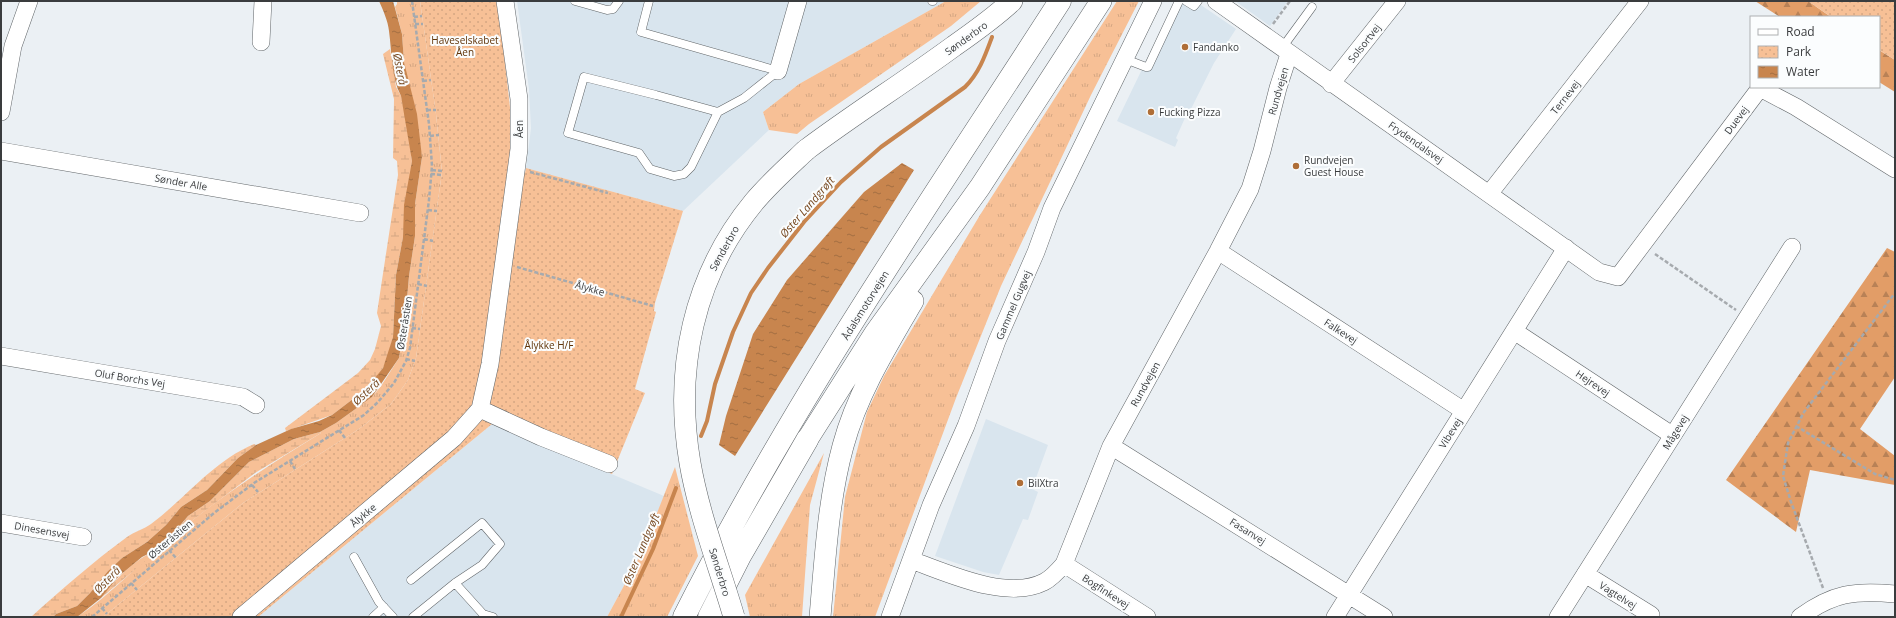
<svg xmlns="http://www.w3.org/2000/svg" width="1896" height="618" font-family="'Open Sans',sans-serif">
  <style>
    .built { fill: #d9e5ee }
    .grass { fill: url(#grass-tufts) }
    .forest { fill: url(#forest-firs) }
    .wetland { fill: url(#wetland-marsh) }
    .park { fill: url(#park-dots) }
    .water { fill: url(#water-ripples) }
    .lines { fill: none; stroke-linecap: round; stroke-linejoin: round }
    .stream { stroke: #c8854e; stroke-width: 4 }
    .service-casing { stroke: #606568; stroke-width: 9 }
    .minor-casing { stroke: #606568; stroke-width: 18 }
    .tertiary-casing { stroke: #606568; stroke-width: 22 }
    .motorway-casing { stroke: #606568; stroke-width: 23 }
    .path { stroke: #a6aaae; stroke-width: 2.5; stroke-dasharray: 4 2; stroke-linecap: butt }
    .service { stroke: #fff; stroke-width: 8 }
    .minor { stroke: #fff; stroke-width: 17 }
    .tertiary { stroke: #fff; stroke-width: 21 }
    .motorway { stroke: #fff; stroke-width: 22 }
    .tertiary-bridge-casing { stroke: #606568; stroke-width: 22; stroke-linecap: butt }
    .tertiary-bridge { stroke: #fff; stroke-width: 21 }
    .poi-dot { fill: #af6e37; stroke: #fbfdfe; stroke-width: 1.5 }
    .labels { text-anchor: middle; stroke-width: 4; stroke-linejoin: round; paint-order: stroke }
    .street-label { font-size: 10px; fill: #3a3c3e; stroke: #fbfdfe }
    .park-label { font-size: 10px; fill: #603408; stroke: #fbfdfe }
    .poi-label { font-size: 10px; fill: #3a3c3e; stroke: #fbfdfe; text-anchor: start }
    .water-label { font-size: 11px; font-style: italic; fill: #764820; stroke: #fbfdfe }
  </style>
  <defs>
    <pattern id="grass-tufts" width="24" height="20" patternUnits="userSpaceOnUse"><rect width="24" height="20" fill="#f7c096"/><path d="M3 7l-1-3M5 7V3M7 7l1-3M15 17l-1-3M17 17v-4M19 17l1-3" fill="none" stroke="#d4a682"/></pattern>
    <pattern id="forest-firs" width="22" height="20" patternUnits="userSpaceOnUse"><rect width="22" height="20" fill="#e29d67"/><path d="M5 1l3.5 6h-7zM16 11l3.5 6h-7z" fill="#b88156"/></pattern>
    <pattern id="wetland-marsh" width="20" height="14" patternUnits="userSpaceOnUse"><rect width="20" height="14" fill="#f7c096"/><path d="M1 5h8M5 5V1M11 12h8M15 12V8" fill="none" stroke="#d4a682"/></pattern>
    <pattern id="park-dots" width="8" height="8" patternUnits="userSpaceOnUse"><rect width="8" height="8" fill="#f7c096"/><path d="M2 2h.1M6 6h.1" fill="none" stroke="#d4a682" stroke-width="1.8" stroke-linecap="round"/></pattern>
    <pattern id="water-ripples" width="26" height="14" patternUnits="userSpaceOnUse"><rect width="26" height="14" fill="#c8854e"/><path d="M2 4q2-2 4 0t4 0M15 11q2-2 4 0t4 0" fill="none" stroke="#a36e42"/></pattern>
  </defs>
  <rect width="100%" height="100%" fill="#ebf0f4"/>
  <path class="built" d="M517 1H946L799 84 763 112 769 130 683 211 526 168 531 128 529 89Z
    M1175 1H1195L1236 29 1214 63 1191 109H1189L1176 138 1178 140 1175 147 1117 121Z
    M1235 1H1288L1270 26Z
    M986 419 1048 445 1032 489 1038 492 1028 520 1023 519 999 575 983 572 935 556Z
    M492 424 664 496 641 554 607 617H258Z"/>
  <path class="grass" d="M397 1H420L436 114 442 172 416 358 408 380 391 404 359 429 243 503 103 617H77C112 594 141 561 174 535 220 497 270 464 321 433L320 432 336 423 372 397 381 386 399 358 405 321 409 276 415 236V204L422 157 404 62 402 34 395 7 397 4Z
    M946 1H981L951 26 809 124 797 134 769 130 763 112 799 84Z
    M1117 1H1139L1091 95 1001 286 956 398 875 617H833L845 497 867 412 884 376 980 215Z
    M824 453 810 505 802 617H750L745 595Z
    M675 467 698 556 667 617H607L641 554Z"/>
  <path class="forest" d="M1755 1H1808L1831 17H1780Z
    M1879 50 1895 60V92L1879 82Z
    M1887 248 1895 252V377L1860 429 1895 456V485L1810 470 1796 532 1726 480Z"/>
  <path class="wetland" d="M390 49 396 87 401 96 408 128 412 161 403 237 396 275 393 337 389 354 383 368 375 379 366 389 332 415 286 431 285 428 358 373 370 360 375 349 381 326 377 313 398 175 397 161 393 158 394 99 383 54Z
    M320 432 321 433 255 473 173 535 188 516 210 501 249 462 294 439Z
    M254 444 256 445 238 458 207 490 181 507 166 525 147 542 122 558 108 571 90 593 77 606 56 614 53 617H31C62 589 93 562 127 537 134 532 144 529 151 524 186 498 212 462 254 444Z
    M162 547 101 598C120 574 134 560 162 547Z"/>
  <path class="park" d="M420 1H498L512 125 521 172 525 173 526 168 683 211 655 303 654 311 656 312 635 389 645 393 612 474 492 424 258 617H103L243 503 359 429 391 404 408 380 416 358 442 172 436 114Z
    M1808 1H1895V60L1879 50V17H1831Z"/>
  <path class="water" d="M379 1H393L402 34 404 62 417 114 422 157 415 204V236L409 276 405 321 399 358 372 397 336 423 320 432 294 439 249 462 210 501 188 516 162 547 142 557 119 576 101 598 81 614 77 617H53L56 614 77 606 90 593 108 571 122 558 147 542 166 525 181 507 207 490 238 458 256 445 291 429 319 421 332 415 366 389 383 368 393 337 396 275 403 237 404 205 412 161 401 96C391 77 392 53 389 31 388 21 383 10 379 1Z
    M902 163 914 170 735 456 719 445 726 416 753 334 787 280 864 192Z"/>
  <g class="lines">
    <path class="stream" d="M701 436 707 421 715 384 733 332 751 293 768 268 804 222 841 182 881 147 965 87C979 73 985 56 992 37
      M621 617 653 549 676 488"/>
    <defs>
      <path id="service" d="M575 1 607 10 613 9 619 1
        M649 1 641 32 778 71
        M932 1H933
        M1186 1 1194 6 1198 1
        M1282 48 1312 7
        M1125 59 1146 67H1148L1179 1
        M718 112 691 167 684 174 674 176 650 169 639 153 568 133 584 77 656 95 718 112 744 98 778 71
        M354 557 379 602 393 617
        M411 580 482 523 500 544 482 565 455 583 413 617
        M455 583 483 614 493 617
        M373 617 384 607"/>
      <path id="minor" d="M1216 1 1599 272 1618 277 1760 88 1796 107 1895 169
        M261 42 263 1
        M778 71 798 1
        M1331 84 1397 1
        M1 112 13 46 29 1
        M1 151 360 213
        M1489 194 1640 1
        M1218 251 1464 411
        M1514 331 1672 435
        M1 356 243 397 256 405
        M480 409 541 437 609 464
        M1111 446 1384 617
        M1 523 83 537
        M911 560C948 573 1006 601 1044 582 1052 578 1058 571 1064 564L1111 446 1218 251 1250 189 1262 151 1278 88 1289 54
        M1064 564 1147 617
        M1585 574 1651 615
        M241 617 454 438 480 409 490 364 519 149V99L505 1
        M890 617 931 505 966 426 997 341 1036 252 1052 208 1153 1
        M1335 617 1566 248
        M1558 617 1792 247
        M1800 617C1833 593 1855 590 1895 594"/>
      <path id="tertiary" d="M806 150C854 114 905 82 954 46 974 32 994 18 1012 1
        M807 440 875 333 980 187 1101 1
        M820 617C825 560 828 501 843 446 857 394 886 347 913 301"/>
      <path id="motorway" d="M684 617C792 402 930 203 1060 1
        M709 617 740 556 807 440"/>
    </defs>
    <use href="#service" class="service-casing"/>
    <use href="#minor" class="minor-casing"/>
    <use href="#tertiary" class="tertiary-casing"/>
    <use href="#motorway" class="motorway-casing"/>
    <path class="path" d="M414 17 422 16
      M415 24H423
      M1273 24 1290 1
      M423 81 431 80
      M427 110H436
      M430 136 439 135
      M432 170 442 171
      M530 172 608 193
      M431 174 442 175
      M428 210 437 211
      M424 239 433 241
      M1655 254 1736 310
      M517 267 653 306
      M418 284 427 286
      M412 328 420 329
      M406 359 415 361
      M1796 426 1875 474 1895 480
      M339 430 345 438
      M290 461 295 469
      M252 485 258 492
      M169 550 176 558
      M131 583 137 590
      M1823 588 1791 502 1783 476 1788 443 1804 412 1895 293
      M102 608 107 614
      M92 617 214 513 254 483 364 415 378 402 394 383 406 361 410 348 429 200 432 166 429 124 412 1"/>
    <use href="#service" class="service"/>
    <use href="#minor" class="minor"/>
    <use href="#tertiary" class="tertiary"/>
    <use href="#motorway" class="motorway"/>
    <defs>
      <path id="tertiary-bridge" d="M734 617C719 566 699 515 690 463 674 369 693 276 754 202 770 183 788 167 806 150"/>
    </defs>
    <use href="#tertiary-bridge" class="tertiary-bridge-casing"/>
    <use href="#tertiary-bridge" class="tertiary-bridge"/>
  </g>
  <g class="poi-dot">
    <circle cx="1185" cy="47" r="4"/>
    <circle cx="1151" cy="112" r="4"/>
    <circle cx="1296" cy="166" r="4"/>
    <circle cx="1020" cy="483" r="4"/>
  </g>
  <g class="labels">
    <g class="street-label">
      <text transform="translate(966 38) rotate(-36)" y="4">Sønderbro</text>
      <text transform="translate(1364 43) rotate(-52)" y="4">Solsortvej</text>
      <text transform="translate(1278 91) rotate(-74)" y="4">Rundvejen</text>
      <text transform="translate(1565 97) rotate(-52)" y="4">Ternevej</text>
      <text transform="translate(1736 120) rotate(-53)" y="4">Duevej</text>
      <text transform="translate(519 129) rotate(-90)" y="4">Åen</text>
      <text transform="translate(1416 142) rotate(35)" y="4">Frydendalsvej</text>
      <text transform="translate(181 182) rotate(10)" y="4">Sønder Alle</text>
      <text transform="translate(724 248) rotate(-61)" y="4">Sønderbro</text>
      <text transform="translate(590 288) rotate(16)" y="4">Ålykke</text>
      <text transform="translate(865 305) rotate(-58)" y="4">Ådalsmotorvejen</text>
      <text transform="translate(1013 305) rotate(-67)" y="4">Gammel Gugvej</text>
      <text transform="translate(404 323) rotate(-81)" y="4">Østeråstien</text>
      <text transform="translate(1341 331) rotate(33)" y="4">Falkevej</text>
      <text transform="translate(130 378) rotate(9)" y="4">Oluf Borchs Vej</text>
      <text transform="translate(1593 383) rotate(34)" y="4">Hejrevej</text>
      <text transform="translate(1145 384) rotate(-61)" y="4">Rundvejen</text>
      <text transform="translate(1675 432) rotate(-58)" y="4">Mågevej</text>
      <text transform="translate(1450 433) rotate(-58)" y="4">Vibevej</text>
      <text transform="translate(363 515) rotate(-40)" y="4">Ålykke</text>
      <text transform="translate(42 530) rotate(10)" y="4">Dinesensvej</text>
      <text transform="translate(1248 531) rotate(32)" y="4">Fasanvej</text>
      <text transform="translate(170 539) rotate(-40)" y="4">Østeråstien</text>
      <text transform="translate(720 572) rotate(73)" y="4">Sønderbro</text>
      <text transform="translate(1106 591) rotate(33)" y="4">Bogfinkevej</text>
      <text transform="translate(1618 595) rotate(32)" y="4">Vagtelvej</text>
    </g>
    <g class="park-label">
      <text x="465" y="44">Haveselskabet<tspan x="465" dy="12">Åen</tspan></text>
      <text x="549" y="349">Ålykke H/F</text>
    </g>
    <g class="poi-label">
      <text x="1193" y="51">Fandanko</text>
      <text x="1159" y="116">Fucking Pizza</text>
      <text x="1304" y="164">Rundvejen<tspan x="1304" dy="12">Guest House</tspan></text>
      <text x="1028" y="487">BilXtra</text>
    </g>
    <g class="water-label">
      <text transform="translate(400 69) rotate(79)" y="4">Østerå</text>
      <text transform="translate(807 207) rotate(-49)" y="4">Øster Landgrøft</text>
      <text transform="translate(366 392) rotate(-43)" y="4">Østerå</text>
      <text transform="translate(641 549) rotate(-67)" y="4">Øster Landgrøft</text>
      <text transform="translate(107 580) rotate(-45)" y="4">Østerå</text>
    </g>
  </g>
  <rect width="1896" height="618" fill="none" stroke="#3a3c3e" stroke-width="4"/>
  <rect x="1750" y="16" width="130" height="72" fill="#fbfdfe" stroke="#aeb0b1"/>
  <rect x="1758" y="29" width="20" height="6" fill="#ffffff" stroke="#aeb0b1"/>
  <text x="1786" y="36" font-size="12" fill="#3a3c3e">Road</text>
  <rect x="1758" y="46" width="20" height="12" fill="url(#park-dots)" stroke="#aeb0b1"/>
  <text x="1786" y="56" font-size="12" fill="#3a3c3e">Park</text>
  <rect x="1758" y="66" width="20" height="12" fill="url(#water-ripples)" stroke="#aeb0b1"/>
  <text x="1786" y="76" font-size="12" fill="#3a3c3e">Water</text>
</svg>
